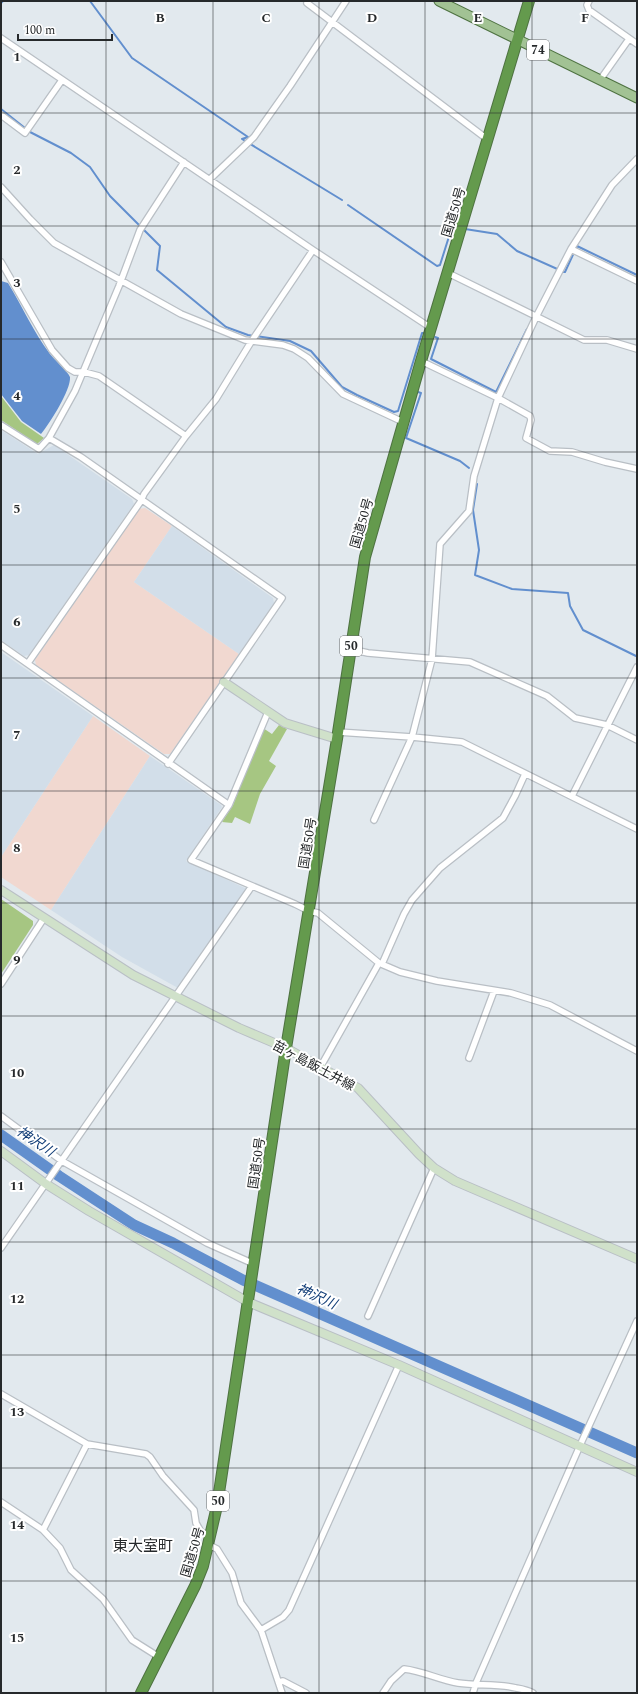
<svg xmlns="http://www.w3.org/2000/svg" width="638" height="1694" font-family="Spectral,'Noto Sans JP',serif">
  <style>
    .commercial { fill: #f1d8d0 }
    .built { fill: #d2dee9 }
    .green { fill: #a6c682 }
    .water { fill: #628fce }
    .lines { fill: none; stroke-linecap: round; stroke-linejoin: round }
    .stream { stroke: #628fce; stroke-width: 2 }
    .river { stroke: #628fce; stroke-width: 11 }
    .street-casing { stroke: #b9bfc5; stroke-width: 8 }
    .secondary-casing { stroke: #b9bfc5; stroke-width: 10 }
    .primary-casing { stroke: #4e7241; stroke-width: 11 }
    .highway-casing { stroke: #4e7241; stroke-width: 12 }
    .street { stroke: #fff; stroke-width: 5.5 }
    .secondary { stroke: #d0e1ca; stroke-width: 8 }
    .primary { stroke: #a2c294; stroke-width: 9 }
    .highway { stroke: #649a4d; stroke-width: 10 }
    .grid { fill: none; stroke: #26292b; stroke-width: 1; stroke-opacity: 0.55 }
    .labels { text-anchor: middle; stroke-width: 4; stroke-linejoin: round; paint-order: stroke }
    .shield { fill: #fff; stroke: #67696b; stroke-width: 1 }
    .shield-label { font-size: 12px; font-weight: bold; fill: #26292b }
    .street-label { font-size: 13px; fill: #26292b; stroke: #fff }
    .water-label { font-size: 14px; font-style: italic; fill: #113d77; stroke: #fff }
    .quarter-label { font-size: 15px; fill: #26292b; stroke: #fff }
    .grid-label { font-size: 13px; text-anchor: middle; font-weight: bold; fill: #26292b; stroke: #fff; stroke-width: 4; stroke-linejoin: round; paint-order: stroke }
  </style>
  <rect width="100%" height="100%" fill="#e2e9ee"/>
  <path class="commercial" d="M145 508 172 526 134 582 239 654 170 754H164L36 665 35 660 139 509Z
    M93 716 150 756 51 910 1 877V857Z"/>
  <path class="built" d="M1 430 38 454 54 445 132 499 134 504 29 655 24 656 1 640Z
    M172 526 273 598 274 603 239 654 134 582Z
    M1 652 93 716 1 857Z
    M150 756 221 805 222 807 186 861 245 888 246 890 178 988 122 957 51 910Z"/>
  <path class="green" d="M1 396 21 422 44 438 37 444 1 420Z
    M279 725 287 729 269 761 276 766 260 794 250 824 235 817 232 823 222 822 233 805 263 728 272 734Z
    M1 899 33 921V925L1 974Z"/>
  <path class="water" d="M1 281 8 283C22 306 34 333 50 354 54 359 69 373 70 377 71 390 50 423 41 434L22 421 1 394Z"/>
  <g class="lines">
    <path class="stream" d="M90 1 132 58 248 137 242 139 342 200
      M1 3 3 1
      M1 109 30 132 71 153 90 167 110 196 160 246 157 270 226 327 248 335 290 341 311 351 342 387 357 395 394 412 398 411 422 333H424
      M348 205 437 266 440 265 452 227 458 228
      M465 229 497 234 517 251 564 272H565L577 246 637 275
      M435 337 438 338 431 359 496 392 527 329
      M418 392 421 393 406 438 460 461 469 468
      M477 484 473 510 479 550 475 575 512 589 568 593 570 606 583 630 636 656"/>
    <path class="river" d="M1 1135 59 1176 134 1225 173 1243 243 1280 637 1453"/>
    <defs>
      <path id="street" d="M589 1 587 5 589 10 637 44
        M307 3 483 136 489 138
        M1 38 313 250 431 328
        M600 80 629 39
        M1 115 25 133 62 80
        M210 179 254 137 290 86 346 1
        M1 187 30 219 54 243 181 314 245 340 283 345 294 349 308 358 343 394 403 422
        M571 249 637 281
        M1 262 52 350 68 368 75 372H84L99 376 186 436
        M448 273 584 340H607L637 349
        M421 361 498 398 530 416 531 420 526 438 550 451 572 452 605 462 637 469
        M1 425 39 449 49 438 75 391 119 286 140 230 184 162
        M49 438 81 457 282 598 168 764
        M1 645 229 805 191 860 295 904 309 911 318 913 379 963 400 972 437 981 511 993 550 1005 637 1051
        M350 649 368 653 470 662 547 696 575 718 607 725 637 740
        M28 663 141 501 144 494 186 436 216 399 251 342 313 250
        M338 732 412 737 462 742 637 829
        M572 796 637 667
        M229 805 268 712
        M374 820 412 737 432 659 440 544 469 511 474 476 498 398 536 317 571 249 612 185 637 159
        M382 964 404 914 412 900 440 868 503 818 515 796 525 774
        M1 984 44 918
        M469 1058 494 991
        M321 1066 379 963
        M1 1116 62 1161 207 1243 254 1264
        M1 1248 252 886
        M368 1316 434 1168
        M1 1394 87 1444 146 1454 150 1457 163 1476 194 1510 196 1523 201 1532 211 1536
        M1 1502 43 1530 60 1548 71 1570 103 1599 132 1640 159 1657
        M43 1530 87 1444
        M209 1545 217 1549 232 1573 241 1603 261 1630 282 1693
        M261 1630 283 1617 289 1610 399 1365
        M279 1682 283 1681 306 1693
        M383 1693 391 1681 404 1669C423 1671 439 1680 458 1683 477 1686 497 1683 516 1688 522 1689 528 1690 533 1693
        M473 1693 476 1683 582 1441 637 1321"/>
      <path id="secondary" d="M224 682 285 723 337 739
        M1 890 133 975 239 1028 286 1048 358 1088 419 1154 434 1168 455 1181 637 1259
        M1 1151 46 1184 89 1211 248 1302 399 1365 637 1472"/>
      <path id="primary" d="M439 1 637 98"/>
      <path id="highway" d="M141 1693 195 1586 203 1566 217 1506 286 1048 337 739 365 557 421 361 529 1"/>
    </defs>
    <use href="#street" class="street-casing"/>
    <use href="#secondary" class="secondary-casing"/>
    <use href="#primary" class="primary-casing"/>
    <use href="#highway" class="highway-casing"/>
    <use href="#street" class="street"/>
    <use href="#secondary" class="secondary"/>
    <use href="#primary" class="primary"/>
    <use href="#highway" class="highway"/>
  </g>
  <path class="grid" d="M106 1V1693M213 1V1693M319 1V1693M425 1V1693M532 1V1693M1 113H637M1 226H637M1 339H637M1 452H637M1 565H637M1 678H637M1 791H637M1 903H637M1 1016H637M1 1129H637M1 1242H637M1 1355H637M1 1468H637M1 1581H637"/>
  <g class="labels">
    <g class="shield">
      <rect x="527" y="40" width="22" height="20" rx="3"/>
      <rect x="340" y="636" width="22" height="20" rx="3"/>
      <rect x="207" y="1491" width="22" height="20" rx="3"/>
    </g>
    <g class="shield-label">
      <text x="538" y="54">74</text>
      <text x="351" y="650">50</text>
      <text x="218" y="1505">50</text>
    </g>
    <g class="street-label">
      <text transform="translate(453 212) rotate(-73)" y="5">国道50号</text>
      <text transform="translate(361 523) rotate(-74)" y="5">国道50号</text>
      <text transform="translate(307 843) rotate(-81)" y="5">国道50号</text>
      <text transform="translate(314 1065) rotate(28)" y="5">苗ヶ島飯土井線</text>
      <text transform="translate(256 1163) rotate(-82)" y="5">国道50号</text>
      <text transform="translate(192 1552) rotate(-73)" y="5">国道50号</text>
    </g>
    <g class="water-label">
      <text transform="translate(36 1141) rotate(34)" y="5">神沢川</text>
      <text transform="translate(317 1296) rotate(24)" y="5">神沢川</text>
    </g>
    <g class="quarter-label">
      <text x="143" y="1551">東大室町</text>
    </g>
  </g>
  <g class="grid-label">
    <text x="160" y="22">B</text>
    <text x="266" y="22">C</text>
    <text x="372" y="22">D</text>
    <text x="478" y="22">E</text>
    <text x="585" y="22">F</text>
    <text x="17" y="61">1</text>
    <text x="17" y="174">2</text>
    <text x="17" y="287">3</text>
    <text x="17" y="400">4</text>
    <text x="17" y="513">5</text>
    <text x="17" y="626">6</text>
    <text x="17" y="739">7</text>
    <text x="17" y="852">8</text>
    <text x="17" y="964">9</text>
    <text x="17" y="1077">10</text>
    <text x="17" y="1190">11</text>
    <text x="17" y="1303">12</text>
    <text x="17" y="1416">13</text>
    <text x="17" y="1529">14</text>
    <text x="17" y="1642">15</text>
  </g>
  <rect width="638" height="1694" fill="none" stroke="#26292b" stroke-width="4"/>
  <path d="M18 34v6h94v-6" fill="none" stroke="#26292b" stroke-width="2"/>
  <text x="24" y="34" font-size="12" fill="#26292b" stroke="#ffffff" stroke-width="3" paint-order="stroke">100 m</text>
</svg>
